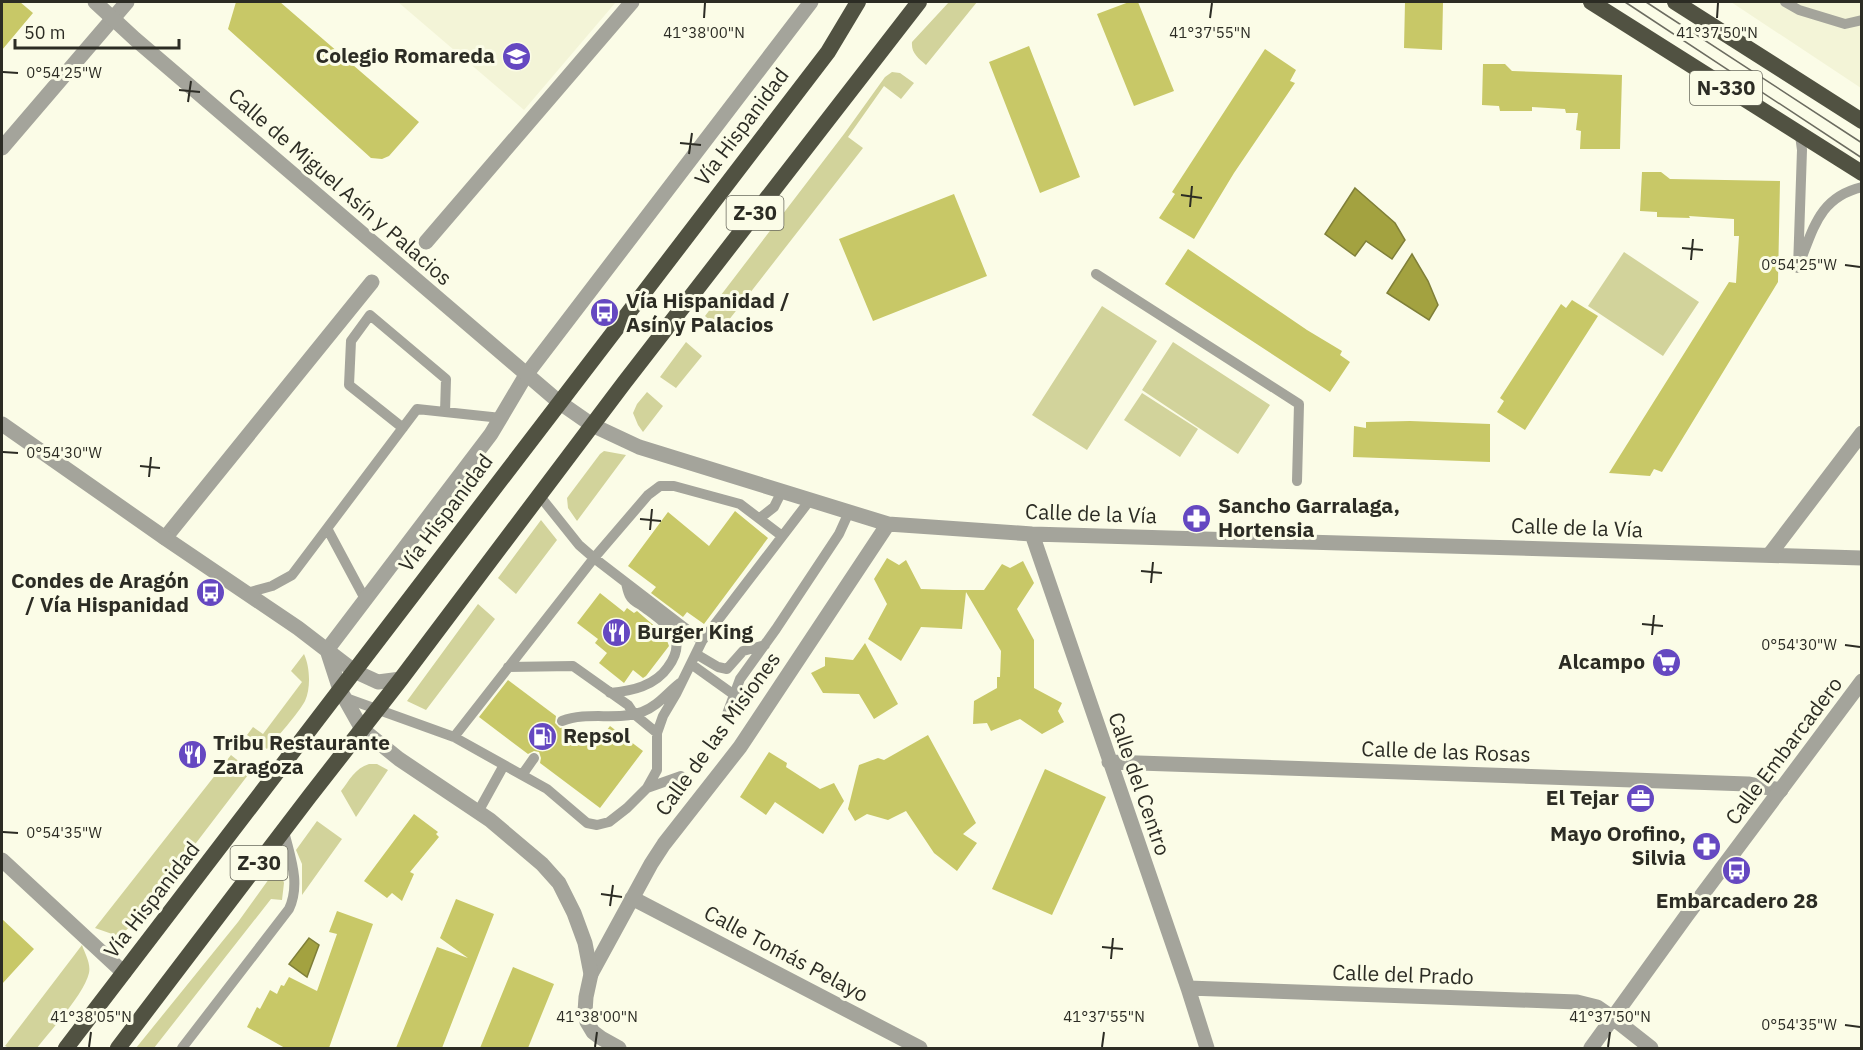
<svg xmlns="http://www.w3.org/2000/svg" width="1863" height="1050" font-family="'IBM Plex Sans',sans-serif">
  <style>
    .built { fill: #f3f4d7 }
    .green { fill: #d2d39b }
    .water { fill: #a3a240; stroke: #7f7f38; stroke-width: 1.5 }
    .building { fill: #c8c867 }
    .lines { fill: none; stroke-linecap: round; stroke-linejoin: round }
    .service { stroke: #a4a49b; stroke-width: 10 }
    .pedestrian { stroke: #a4a49b; stroke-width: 15 }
    .minor { stroke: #a4a49b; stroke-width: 15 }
    .tertiary { stroke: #a4a49b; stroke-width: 15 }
    .trunk { stroke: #515242; stroke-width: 16 }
    .tram { stroke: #6c6c60; stroke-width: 1.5 }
    .ticks { fill: none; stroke: #2c2c24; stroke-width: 2 }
    .labels { text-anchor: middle; stroke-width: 6; stroke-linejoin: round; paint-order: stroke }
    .shield { fill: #fbfce7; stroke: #6a6a5e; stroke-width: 1.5 }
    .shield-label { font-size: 20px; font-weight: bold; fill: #2c2c24 }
    .poi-label { font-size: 21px; font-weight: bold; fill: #2c2c24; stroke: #fbfce7; text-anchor: end }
    .street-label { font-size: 21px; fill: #2c2c24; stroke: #fbfce7 }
    .ticks-label { font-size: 15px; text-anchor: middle; fill: #2c2c24; stroke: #fbfce7; stroke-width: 6; stroke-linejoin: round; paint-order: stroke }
  </style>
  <rect width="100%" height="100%" fill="#fbfce7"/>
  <path class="built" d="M398 2H616L524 110Z
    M1731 2H1861V88Z"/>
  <path class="green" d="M949 2H977L926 65C918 58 911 53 912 42Z
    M892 72 900 73 914 83 901 99 884 86 848 137 863 148 721 330 705 316 844 134 885 77Z
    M1624 252 1699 302 1663 356 1588 306Z
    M1102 306 1157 341 1087 450 1032 415Z
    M686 342 702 356 676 388 660 377Z
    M1173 342 1270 405 1238 454 1142 390Z
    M647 392 663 406 643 432 638 425 633 413 637 404Z
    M1142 393 1198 429 1180 457 1124 420Z
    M604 451 626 455 577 521 568 508 567 498 600 454Z
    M541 520 557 540 516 594 498 578Z
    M478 604 495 619 426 710 407 701Z
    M304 654C310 667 311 688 305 701 298 714 277 737 267 749L247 735 253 727 263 734 302 682 291 671Z
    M231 755 251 771 138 919 122 934 115 935 95 928Z
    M369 764H377L388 770 356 817 341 791C349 781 355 768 369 764Z
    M317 821 342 839 302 895V864L296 850Z
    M279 865 284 883 282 900 271 899 154 1048H136L238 922Z
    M82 945C85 954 91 963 89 973 84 994 51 1030 37 1048H9L5 1046Z"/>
  <path class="water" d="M1355 188 1395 223 1405 240 1392 259 1366 241 1355 256 1325 234Z
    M1412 254 1428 281 1438 305 1429 320 1387 293Z
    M309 938 319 945 307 977 289 964Z"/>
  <path class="building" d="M2 2H20L33 13 2 50Z
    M236 2H280L419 122 389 156 382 159 371 158 228 29Z
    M1129 2H1138L1174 91 1134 106 1097 14Z
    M1405 2H1443L1442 50 1404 48Z
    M1029 46 1080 177 1040 193 989 62Z
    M1265 49 1296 70 1290 81 1295 83 1234 173 1194 239 1159 218 1175 194 1172 192Z
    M1483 64H1505L1512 71 1622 75 1620 149H1580L1581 131 1576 130 1578 113H1566L1565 109 1532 107V111H1500L1499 106 1482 105Z
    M1642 172H1661L1670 179 1780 181 1778 282 1662 472 1654 469 1650 476 1609 473 1729 282 1736 283 1739 236H1734V219L1689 216 1690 218 1657 217V212L1640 211Z
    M954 194 987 276 873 321 839 239Z
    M1188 249 1307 330 1342 351 1340 355 1350 362 1330 392 1165 284Z
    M1572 300 1598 316 1525 430 1497 412 1504 401 1500 398 1561 304 1566 308Z
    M1410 421 1490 424V462L1353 457 1354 426 1366 428V422Z
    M735 511 768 538 704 624 687 612 683 617 651 593 656 587 628 566 668 512 709 546Z
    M887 558 899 565 906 560 921 589 953 590H984L1002 564 1010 568 1023 561 1034 583 1017 609 1034 640V688L1062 703 1058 711 1064 722 1042 734 1020 719 991 731 987 723 973 724 974 701 997 688V677H1000L1001 651 966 592 962 629 921 627 901 661 868 639 887 604 874 579Z
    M600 593 624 612 627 608 634 613 637 611 665 635 669 646 646 676 643 678 633 670 624 683 599 663 607 653 595 643 598 639 577 623Z
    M865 643 898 704 874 719 859 694 823 693 811 673 825 666V657L853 660Z
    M508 680 556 716 555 723 560 728 570 727 595 746 610 726 643 751 600 808 540 763 541 758 539 752 534 751 528 754 479 717Z
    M928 735 976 823 963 834 977 843 957 871 934 853 906 811 888 820 867 814 855 821 848 809 859 765 878 758 884 760Z
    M769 752 787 763 786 767 820 789 834 783 844 801 823 834 775 802 766 815 740 797Z
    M1045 769 1106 797 1052 915 992 889Z
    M414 814 438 832 436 834 439 837 410 872 414 874 402 901 392 893 387 898 364 881Z
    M456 899 494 914 442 1048H396L437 947 468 958 440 938Z
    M337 911 373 924 329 1048H285L247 1027 257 1007 260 1009 270 990 277 994 281 985 284 986 289 977 317 991 337 934 329 932Z
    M2 919 34 949 2 984Z
    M513 967 554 984 528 1048H480Z"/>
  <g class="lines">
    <path class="service" d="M1785 2 1799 10 1845 24 1862 20
      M1800 262C1814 227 1820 197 1862 187
      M1798 268 1802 150 1800 135
      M1096 274 1299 404 1297 481
      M403 428 349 385 351 341 370 315 446 379 445 412
      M539 495 579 545 594 558 702 641
      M760 518 774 507 782 491
      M328 530 365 599
      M247 593 272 586 292 575 417 409 501 418
      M696 654 718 667 727 669 743 651 765 645
      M691 664 733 694
      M508 667 573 666 628 705 634 714 657 733
      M610 693C632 691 655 686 668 667 691 636 663 622 641 605 637 603 632 600 630 596 628 593 627 587 626 583
      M343 697 454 737 547 789 587 823 597 825 609 822 627 808 647 788 657 770V733L663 716 676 694 702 641 810 500
      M727 714 740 679 776 629 839 534 849 512
      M562 721C588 711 617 721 642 712 658 706 667 693 680 683
      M454 737 594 558 648 495 660 486H674L740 504 782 536
      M522 775 534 758
      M647 788 681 776
      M478 812 504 765
      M182 1048 289 909C301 883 290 857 284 831"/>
    <path class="pedestrian" d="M426 242 632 2
      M165 538 372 282"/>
    <path class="minor" d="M2 148 127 2
      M559 402 592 425 639 447 888 524 1032 534 1862 558
      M1032 534 1188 988 1207 1048
      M1770 554 1862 433
      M327 650 491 434 526 375 811 2
      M1109 762 1748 784 1781 790
      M2 860 124 973
      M632 898 920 1048
      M591 974 651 864 664 844 740 747 888 524
      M1188 988 1577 1002 1597 1007 1613 1018"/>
    <path class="tertiary" d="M95 2 135 39 559 402
      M2 424 165 538 298 628 354 671 378 682 401 679
      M327 650 340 690 362 729 399 759 490 820 542 864 559 883 574 913 585 943 591 974 586 997 585 1012 587 1022 593 1032 601 1038 619 1048
      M1613 1018 1651 1048
      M1591 1048 1687 915 1862 681"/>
    <path class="trunk" d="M1591 2 1862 173
      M1675 2 1862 121
      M66 1048 828 52 858 2
      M118 1048 309 797 401 679 624 383 919 2"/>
    <path class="tram" d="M1625 2 1862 158
      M1646 2 1862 143"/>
  </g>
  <path class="ticks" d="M704 18 705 3M1210 18 1212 3M1717 18 1718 3M3 72 18 73M179 90 200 92M188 102 191 81M680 143 701 145M689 154 692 133M1181 195 1202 198M1190 207 1192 186M1682 248 1703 250M1691 260 1693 239M1845 265 1860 267M3 452 18 453M140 466 160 468M149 477 151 457M640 519 661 521M650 530 652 509M1141 571 1162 573M1151 583 1153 562M1642 624 1663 626M1652 635 1654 615M1845 645 1860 647M3 832 18 833M601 894 622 897M610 906 613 885M1102 947 1123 949M1111 959 1113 938M1845 1025 1860 1027M89 1047 91 1032M595 1047 597 1032M1102 1047 1104 1032M1608 1047 1610 1032"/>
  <defs>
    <symbol id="school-disc" viewBox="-11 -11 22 22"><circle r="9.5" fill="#6548c1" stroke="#fbfce7"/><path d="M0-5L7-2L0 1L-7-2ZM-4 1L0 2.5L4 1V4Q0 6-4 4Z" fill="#fff"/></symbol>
    <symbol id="bus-disc" viewBox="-11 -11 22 22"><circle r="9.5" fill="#6548c1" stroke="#fbfce7"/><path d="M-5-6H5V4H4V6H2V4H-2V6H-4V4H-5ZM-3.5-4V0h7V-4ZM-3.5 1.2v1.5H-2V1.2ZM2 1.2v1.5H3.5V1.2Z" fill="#fff"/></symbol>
    <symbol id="pharmacy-disc" viewBox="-11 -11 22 22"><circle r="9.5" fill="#6548c1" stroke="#fbfce7"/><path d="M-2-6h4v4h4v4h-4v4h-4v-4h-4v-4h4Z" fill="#fff"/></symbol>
    <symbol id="restaurant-disc" viewBox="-11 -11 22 22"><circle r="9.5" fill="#6548c1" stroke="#fbfce7"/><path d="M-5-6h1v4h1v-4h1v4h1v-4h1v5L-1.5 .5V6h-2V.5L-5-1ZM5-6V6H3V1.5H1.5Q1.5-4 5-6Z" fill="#fff"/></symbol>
    <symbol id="supermarket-disc" viewBox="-11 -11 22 22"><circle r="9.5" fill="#6548c1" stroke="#fbfce7"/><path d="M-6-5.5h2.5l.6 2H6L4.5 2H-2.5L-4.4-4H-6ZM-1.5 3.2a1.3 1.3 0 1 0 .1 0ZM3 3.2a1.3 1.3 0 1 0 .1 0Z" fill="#fff"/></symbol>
    <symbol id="fuel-disc" viewBox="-11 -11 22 22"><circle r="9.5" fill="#6548c1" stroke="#fbfce7"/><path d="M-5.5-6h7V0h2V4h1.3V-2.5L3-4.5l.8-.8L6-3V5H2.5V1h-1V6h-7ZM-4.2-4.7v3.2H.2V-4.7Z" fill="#fff"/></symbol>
    <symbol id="office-disc" viewBox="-11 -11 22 22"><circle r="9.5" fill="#6548c1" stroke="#fbfce7"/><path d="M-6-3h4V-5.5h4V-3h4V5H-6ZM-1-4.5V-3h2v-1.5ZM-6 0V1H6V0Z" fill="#fff"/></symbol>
  </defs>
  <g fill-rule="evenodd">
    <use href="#school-disc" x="500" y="40" width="33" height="33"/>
    <use href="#bus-disc" x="588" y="296" width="33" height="33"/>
    <use href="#pharmacy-disc" x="1180" y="502" width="33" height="33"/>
    <use href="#bus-disc" x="194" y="576" width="33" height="33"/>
    <use href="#restaurant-disc" x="600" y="616" width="33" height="33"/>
    <use href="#supermarket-disc" x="1650" y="646" width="33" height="33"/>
    <use href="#fuel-disc" x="526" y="720" width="33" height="33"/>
    <use href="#restaurant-disc" x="176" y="738" width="33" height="33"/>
    <use href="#office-disc" x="1624" y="782" width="33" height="33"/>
    <use href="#pharmacy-disc" x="1690" y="830" width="33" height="33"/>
    <use href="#bus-disc" x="1720" y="854" width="33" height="33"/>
  </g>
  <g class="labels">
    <g class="shield">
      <rect x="1690" y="71" width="72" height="34" rx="4.5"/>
      <rect x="726.5" y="196" width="57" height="34" rx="4.5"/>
      <rect x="230.5" y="846" width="57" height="34" rx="4.5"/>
    </g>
    <g class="shield-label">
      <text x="1726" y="95">N-330</text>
      <text x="755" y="220">Z-30</text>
      <text x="259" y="870">Z-30</text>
    </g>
    <g class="poi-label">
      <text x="495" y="63">Colegio Romareda</text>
      <text x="626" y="308" text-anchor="start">Vía Hispanidad /<tspan x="626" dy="24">Asín y Palacios</tspan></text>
      <text x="1218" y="513" text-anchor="start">Sancho Garralaga,<tspan x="1218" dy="24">Hortensia</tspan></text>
      <text x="189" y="588">Condes de Aragón<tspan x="189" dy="24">/ Vía Hispanidad</tspan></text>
      <text x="637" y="639" text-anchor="start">Burger King</text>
      <text x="1645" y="669">Alcampo</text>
      <text x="563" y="743" text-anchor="start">Repsol</text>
      <text x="213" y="750" text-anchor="start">Tribu Restaurante<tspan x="213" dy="24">Zaragoza</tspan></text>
      <text x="1619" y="805">El Tejar</text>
      <text x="1686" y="841">Mayo Orofino,<tspan x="1686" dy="24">Silvia</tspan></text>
      <text x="1737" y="908" text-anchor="middle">Embarcadero 28</text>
    </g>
    <g class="street-label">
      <text transform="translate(742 127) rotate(-53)" y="7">Vía Hispanidad</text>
      <text transform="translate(340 187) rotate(41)" y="7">Calle de Miguel Asín y Palacios</text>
      <text transform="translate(446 513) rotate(-53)" y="7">Vía Hispanidad</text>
      <text transform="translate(1091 514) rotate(2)" y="7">Calle de la Vía</text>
      <text transform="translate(1577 528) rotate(2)" y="7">Calle de la Vía</text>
      <text transform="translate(718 734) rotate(-54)" y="7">Calle de las Misiones</text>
      <text transform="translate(1784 751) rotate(-53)" y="7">Calle Embarcadero</text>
      <text transform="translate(1446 752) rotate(2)" y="7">Calle de las Rosas</text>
      <text transform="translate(1139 784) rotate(71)" y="7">Calle del Centro</text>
      <text transform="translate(152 900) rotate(-52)" y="7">Vía Hispanidad</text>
      <text transform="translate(786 954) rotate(28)" y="7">Calle Tomás Pelayo</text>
      <text transform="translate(1403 975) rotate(2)" y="7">Calle del Prado</text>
    </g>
  </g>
  <g class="ticks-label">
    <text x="704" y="38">41°38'00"N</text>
    <text x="1210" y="38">41°37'55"N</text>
    <text x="1717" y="38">41°37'50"N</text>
    <text x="64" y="78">0°54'25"W</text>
    <text x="1799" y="270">0°54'25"W</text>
    <text x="64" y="458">0°54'30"W</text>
    <text x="1799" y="650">0°54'30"W</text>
    <text x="64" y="838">0°54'35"W</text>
    <text x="91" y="1022">41°38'05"N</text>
    <text x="597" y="1022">41°38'00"N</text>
    <text x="1104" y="1022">41°37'55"N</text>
    <text x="1610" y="1022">41°37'50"N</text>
    <text x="1799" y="1030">0°54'35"W</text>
  </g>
  <rect width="1863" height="1050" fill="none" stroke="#2c2c24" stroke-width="6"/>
  <path d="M15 39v9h164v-9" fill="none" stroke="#2c2c24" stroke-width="3"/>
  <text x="24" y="39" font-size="18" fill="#2c2c24" stroke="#fbfce7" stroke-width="4.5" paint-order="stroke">50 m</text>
</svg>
